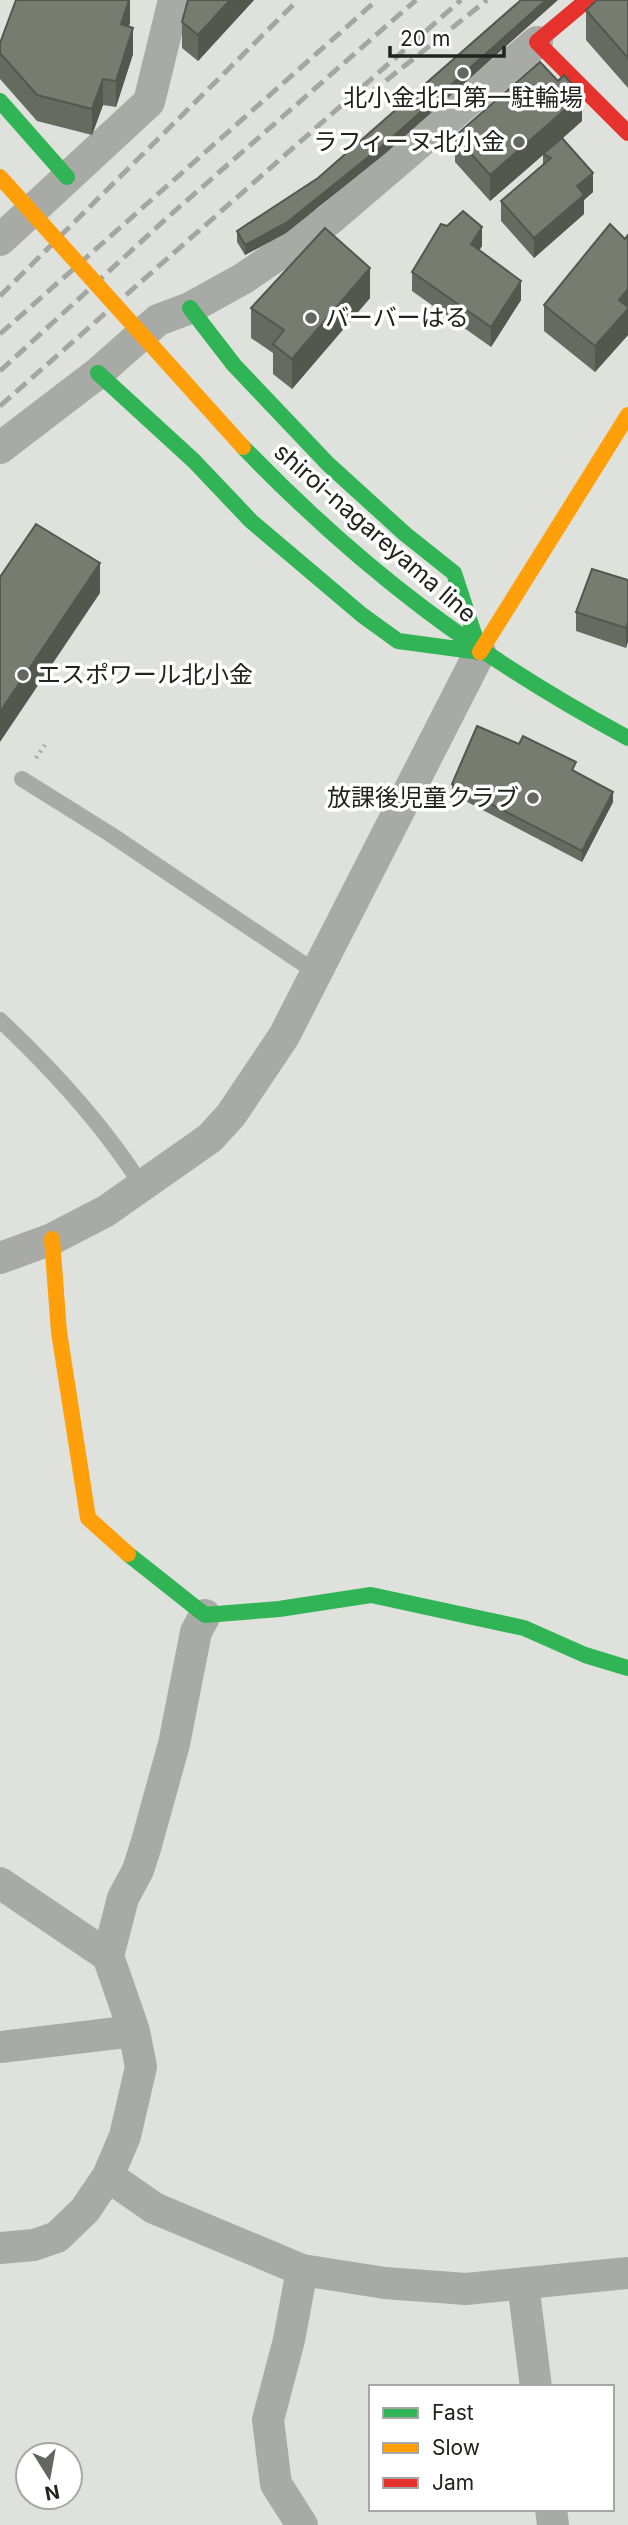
<svg xmlns="http://www.w3.org/2000/svg" width="628" height="2525" font-family="Inter,'Noto Sans JP',sans-serif">
  <style>
    .lines { fill: none; stroke-linecap: round; stroke-linejoin: round }
    .path { stroke: #a6a8a5; stroke-width: 4.5; stroke-dasharray: 2 5; stroke-linecap: butt }
    .lane { stroke: #a8aaa6; stroke-width: 16 }
    .street { stroke: #a8aaa6; stroke-width: 32 }
    .fast { stroke: #30b455; stroke-width: 16 }
    .slow { stroke: #ff9f0a; stroke-width: 16 }
    .jam { stroke: #e5322d; stroke-width: 16 }
    .rail { stroke: #a4a6a3; stroke-width: 5; stroke-dasharray: 14 7; stroke-linecap: butt }
    .slow-bridge { stroke: #ff9f0a; stroke-width: 16 }
    .wall { fill: #656b60 }
    .shaded-wall { fill: #53574e }
    .building { fill: #767c70; stroke: #53574e; stroke-width: 2 }
    .poi-dot { fill: #646661; stroke: #fff; stroke-width: 2.5 }
    .labels { text-anchor: middle; stroke-width: 7; stroke-linejoin: round; paint-order: stroke }
    .poi-label { font-size: 24px; fill: #21231f; stroke: #fff; text-anchor: end }
    .street-label { font-size: 24px; fill: #21231f; stroke: #fff }
  </style>
  <rect width="100%" height="100%" fill="#dfe2dc"/>
  <g class="lines">
    <path class="path" d="M36 758 45 745"/>
    <path class="lane" d="M22 779 110 834 317 973
      M0 1020C53 1070 103 1124 142 1186"/>
    <path class="street" d="M0 240 149 102 174 0
      M0 448 98 373 158 320 190 308 244 278 329 220 537 42
      M0 1258 52 1239 106 1211 210 1138 231 1115 284 1036 480 652
      M0 1883 108 1956 134 2031 141 2067 125 2136 108 2176 85 2210 57 2237 34 2245 0 2248
      M108 1956 123 1898 138 1870 146 1845 174 1744 196 1632 205 1615
      M0 2047 134 2031
      M108 2176 154 2208 302 2270
      M523 2284 536 2387
      M551 2509 553 2525
      M302 2525 276 2484 268 2420 289 2340 302 2270 385 2283 466 2289 628 2273"/>
    <path class="fast" d="M0 101 67 177
      M190 308 234 365 328 464 405 534 454 573 480 652
      M98 373 194 461 251 521 362 615 398 641 480 652
      M243 447C363 571 476 656 628 738
      M128 1554 205 1615 279 1609 371 1595 524 1628 585 1655 628 1668"/>
    <path class="slow" d="M480 652 628 415
      M52 1239 59 1332 88 1518 128 1554"/>
    <path class="jam" d="M587 0 537 42 628 133"/>
    <path class="rail" d="M353 107 487 0
      M0 296 298 0
      M0 334 377 0
      M0 371 168 217 416 0
      M0 406 461 0"/>
    <path class="slow-bridge" d="M0 177 243 447"/>
  </g>
  <path class="wall" d="M130 0V23L128 27 133 54 116 107 103 105 92 135 37 121 0 79V43Z
    M188 0H254L198 61 182 48V22Z
    M628 0V88L586 40V10Z
    M582 121 563 138 593 192 584 200V214L534 258 501 221V201L543 164V155L490 201 455 162V136Z
    M387 152 286 233 245 255 237 242V231Z
    M628 235V335L595 372 544 331V305Z
    M482 246 479 250 521 300 491 347 412 291V272Z
    M370 298 292 389 273 374V353L251 338V308Z
    M628 580V641L626 648 576 631V612Z
    M576 772 613 802 582 862 452 794V784Z"/>
  <path class="shaded-wall" d="M129 0H130V23L121 50V24Z
    M230 0H254L198 61V35Z
    M546 0H558L387 152 286 233 245 255V245Z
    M133 28V54L116 107V81Z
    M103 79V105L92 135V109Z
    M582 95V121L490 201V175Z
    M593 173V192L584 200V214L534 258V238L577 186Z
    M482 227V246L471 264V244Z
    M370 268V298L292 389V359Z
    M521 281V300L491 347V327Z
    M628 289V335L595 372V346L619 300Z
    M100 563V593L0 742V712Z
    M628 622V641L626 648V628Z
    M613 792V802L582 862V851Z"/>
  <path class="building" d="M16 0H129L121 24 133 28 116 81 103 79 92 109 37 95 0 53V43Z
    M188 0H230L198 35 182 22Z
    M521 0H546L387 142 286 223 245 245 237 231 318 178Z
    M597 0H628V58L586 10Z
    M540 62 558 81 564 75 582 95 490 175 455 136Z
    M562 138 593 173 577 186 584 195 534 238 501 201 551 158 543 154Z
    M463 211 482 227 471 244 521 281 491 327 412 272 441 224 447 226Z
    M610 224 625 239 628 235V289L619 300 628 307V309L595 346 544 305Z
    M325 228 370 268 292 359 273 344 284 330 251 308Z
    M36 524 100 563 0 712V577Z
    M592 569 628 580V622L626 628 576 612Z
    M477 726 519 744 523 736 576 762 572 770 613 792 582 851 452 784Z"/>
  <g class="poi-dot">
    <circle cx="463" cy="73" r="7"/>
    <circle cx="519" cy="142" r="7"/>
    <circle cx="311" cy="318" r="7"/>
    <circle cx="23" cy="675" r="7"/>
    <circle cx="533" cy="798" r="7"/>
  </g>
  <g class="labels">
    <g class="poi-label">
      <text x="463" y="106" text-anchor="middle">北小金北口第一駐輪場</text>
      <text x="505" y="150">ラフィーヌ北小金</text>
      <text x="325" y="326" text-anchor="start">バーバーはる</text>
      <text x="37" y="683" text-anchor="start">エスポワール北小金</text>
      <text x="519" y="806">放課後児童クラブ</text>
    </g>
    <g class="street-label">
      <text transform="translate(375 533) rotate(41)" y="8">shiroi-nagareyama line</text>
    </g>
  </g>
  <rect x="369" y="2385" width="245" height="126" fill="#ffffff" stroke="#a6a7a5" stroke-width="2"/>
  <rect x="383" y="2408" width="35" height="10" fill="#30b455" stroke="#a6a7a5" stroke-width="2"/>
  <text x="432" y="2420" font-size="21" fill="#21231f">Fast</text>
  <rect x="383" y="2443" width="35" height="10" fill="#ff9f0a" stroke="#a6a7a5" stroke-width="2"/>
  <text x="432" y="2455" font-size="21" fill="#21231f">Slow</text>
  <rect x="383" y="2478" width="35" height="10" fill="#e5322d" stroke="#a6a7a5" stroke-width="2"/>
  <text x="432" y="2490" font-size="21" fill="#21231f">Jam</text>
  <g transform="translate(49 2476) rotate(169)"><circle r="33" fill="#ffffff" stroke="#a6a7a5" stroke-width="2"/>
  <path d="M0-5L12 26L0 18L-12 26Z" fill="#646661"/>
  <text y="-10" font-size="19" font-weight="bold" text-anchor="middle" fill="#21231f">N</text>
  </g>
  <path d="M390 46v10h114v-10" fill="none" stroke="#21231f" stroke-width="3.5"/>
  <text x="400" y="46" font-size="21" fill="#21231f" stroke="#ffffff" stroke-width="5" paint-order="stroke">20 m</text>
</svg>
